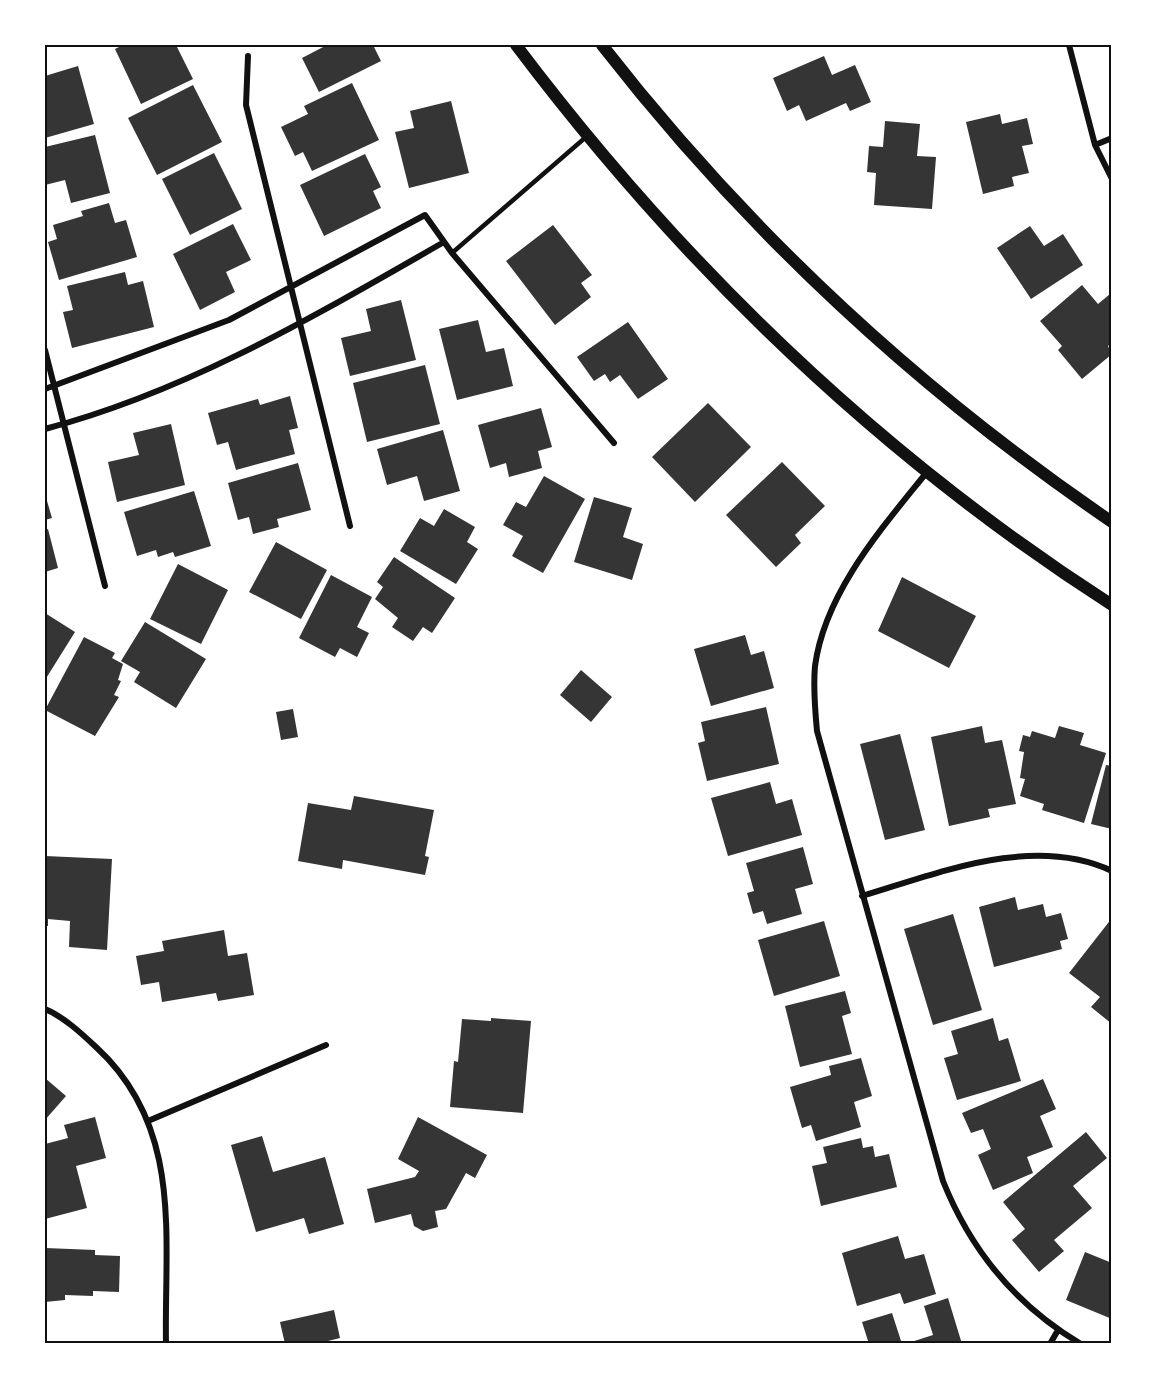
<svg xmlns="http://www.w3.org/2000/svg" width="1157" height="1389" font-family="Lato,sans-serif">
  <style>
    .building { fill: #353535 }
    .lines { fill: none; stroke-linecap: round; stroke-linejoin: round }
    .service { stroke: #111; stroke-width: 4.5 }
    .minor { stroke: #111; stroke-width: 6 }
    .secondary { stroke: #111; stroke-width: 12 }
    .neatline { fill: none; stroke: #111; stroke-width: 2 }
  </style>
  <rect width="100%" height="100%" fill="#fff"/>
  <path class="building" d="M123 45H176L193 79 141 104 115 49Z
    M327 45H373L381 61 319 92 302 58Z
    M824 56 832 75 855 65 871 102 850 111 846 103 806 121 799 105 787 111 773 78Z
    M78 66 94 124 45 138V76Z
    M352 83 379 140 312 171 303 152 295 156 281 127 308 114 304 106Z
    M193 85 222 142 157 175 128 118Z
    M451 101 469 173 409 188 395 132 414 128 410 111Z
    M1000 114 1002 124 1027 118 1033 144 1022 146 1029 173 1012 177 1014 186 983 194 966 122Z
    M885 121 920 124 917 156 936 157 932 209 874 205 876 173 867 172 869 146 883 147Z
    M95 135 110 193 71 203 65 180 45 185V147Z
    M214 153 242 209 190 235 162 179Z
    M365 154 381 187 373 191 381 208 324 236 300 185Z
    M109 203 115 223 126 220 137 257 59 280 48 242 57 239 53 225 83 216 81 211Z
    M233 224 251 260 226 272 235 292 200 310 173 254Z
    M553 225 592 275 581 283 591 297 555 325 506 261Z
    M1030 226 1044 246 1063 234 1083 265 1031 299 997 248Z
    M125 272 128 285 143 281 154 327 72 348 63 312 73 310 67 286Z
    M1082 285 1098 304 1110 294 1112 297V343L1108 346 1112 354 1082 379 1058 350 1062 346 1040 321Z
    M401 300 416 360 350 376 341 338 371 331 366 309Z
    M478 320 486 352 504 348 513 386 457 400 439 329Z
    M628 322 668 379 638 399 620 375 610 382 605 374 594 381 577 357Z
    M425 365 440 424 367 442 353 383Z
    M290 396 298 428 289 430 295 454 236 470 228 442 217 445 208 413 258 399 260 405Z
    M708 403 751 447 695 502 652 457Z
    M541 408 552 447 538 451 542 468 509 477 506 463 490 468 478 425Z
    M171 424 185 485 117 502 108 462 139 455 133 433Z
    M443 430 460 491 424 501 417 476 387 485 377 449Z
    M782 462 825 506 795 535 801 543 776 567 726 515Z
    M298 463 311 510 277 519 279 527 253 534 249 517 238 520 228 483Z
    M544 476 585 499 543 573 512 556 523 536 503 525 516 502 526 507Z
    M194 491 211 546 175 557 173 552 158 557 156 550 137 556 124 512Z
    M45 494 52 518 45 520Z
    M594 497 632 508 623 537 643 544 632 580 574 562Z
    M444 509 475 527 467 542 478 549 456 584 400 551 420 518 434 526Z
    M48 529 58 568 45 572V530Z
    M276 542 327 570 301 619 249 592Z
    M394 557 455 598 432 633 423 627 413 641 392 627 398 618 375 599 383 587 377 582Z
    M178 564 228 590 201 644 150 619Z
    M331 575 372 597 357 627 369 633 357 657 340 648 335 657 299 638Z
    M902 577 976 616 949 668 878 631Z
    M45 613 75 632 45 680Z
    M145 622 206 659 176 708 134 682 140 672 121 661Z
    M745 635 751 655 764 651 774 688 711 706 694 649Z
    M84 637 115 653 112 658 123 664 118 680 121 681 114 695 119 697 95 736 45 710Z
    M581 670 612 697 591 722 560 695Z
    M766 707 779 764 707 781 698 743 705 741 701 722Z
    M293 709 298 737 281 740 276 712Z
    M982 726 985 743 1002 740 1016 804 988 809 990 817 949 826 931 737Z
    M1059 726 1084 733 1080 745 1106 753 1084 823 1042 810 1044 804 1020 796 1025 779 1020 778 1024 752 1019 751 1023 735 1030 737 1032 731 1055 738Z
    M900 734 925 830 885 840 860 744Z
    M1106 765 1112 766V829L1091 824Z
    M770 782 776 804 792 799 802 835 728 856 711 798Z
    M354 796 434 810 425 856 429 857 425 875 343 860 342 869 298 861 308 803 351 810Z
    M803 847 813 884 795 889 802 914 767 924 763 911 753 914 747 893 754 891 746 863Z
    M45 856 112 859 107 950 69 947 70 921 48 919V926H45Z
    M1015 897 1018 910 1043 904 1046 917 1061 913 1068 939 1060 941 1062 949 994 967 979 907Z
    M953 914 982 1010 933 1025 904 929Z
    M1112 918V1024L1091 1007 1100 997 1069 973Z
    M824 921 840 976 774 996 758 940Z
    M224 930 228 956 247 953 254 995 218 1001 216 993 162 1002 159 982 141 985 136 956 164 951 162 941Z
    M845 991 851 1013 842 1016 852 1054 800 1067 785 1006Z
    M491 1018 531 1021 523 1113 450 1107 454 1061 458 1062 462 1019 491 1021Z
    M993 1018 999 1041 1008 1038 1021 1081 957 1100 944 1058 958 1054 951 1031Z
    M861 1058 872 1096 854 1102 861 1127 816 1141 811 1125 802 1128 790 1087 831 1075 829 1066Z
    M45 1078 66 1096 45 1120Z
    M1043 1079 1056 1109 1040 1116 1053 1147 1027 1157 1033 1173 993 1190 978 1155 991 1149 983 1129 971 1133 962 1113Z
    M95 1117 106 1158 76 1166 87 1208 45 1219V1144L68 1138 64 1125Z
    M418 1117 487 1155 475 1178 466 1173 446 1209 435 1211 438 1227 423 1231 414 1226 411 1214 375 1223 367 1189 415 1177 419 1171 398 1159Z
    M1086 1132 1107 1158 1073 1186 1092 1208 1054 1240 1064 1251 1039 1272 1012 1240 1025 1229 1003 1202Z
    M262 1136 273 1172 325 1157 344 1224 309 1234 304 1218 256 1232 231 1145Z
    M861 1138 863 1148 873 1146 875 1157 889 1154 897 1187 821 1206 812 1166 827 1163 823 1147Z
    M898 1236 905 1259 924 1254 936 1294 904 1304 900 1293 857 1306 842 1253Z
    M45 1248 95 1250V1255L120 1256 119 1292 93 1291V1296L65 1295V1300L45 1302Z
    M1085 1252 1112 1263V1319L1066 1300Z
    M948 1298 962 1344H905L933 1335 924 1306Z
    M334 1310 340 1338 324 1342V1344H285L280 1322Z
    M892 1313 902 1344H869L862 1322Z"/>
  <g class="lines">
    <path class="service" d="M452 253 586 137"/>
    <path class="minor" d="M1069 45 1095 145 1112 138
      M248 56 246 105 350 526
      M1095 145 1112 179
      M45 350 105 586
      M45 389 229 320 425 215 452 253 614 443
      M45 429C189 391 316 315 444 242
      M927 472C882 528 825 592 815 666 813 688 815 710 817 731L943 1181C971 1251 1015 1305 1081 1344
      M862 896C939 873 1033 834 1112 871
      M45 1009C64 1017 81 1033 96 1047 184 1128 164 1237 166 1344
      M148 1121 326 1045
      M1050 1344 1058 1330"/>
    <path class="secondary" d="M516 45C681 264 880 456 1112 605
      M602 45C746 230 918 390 1112 522"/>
  </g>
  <rect width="1157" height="1389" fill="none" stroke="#ffffff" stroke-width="93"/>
  <rect x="46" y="46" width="1064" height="1296" class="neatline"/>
</svg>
